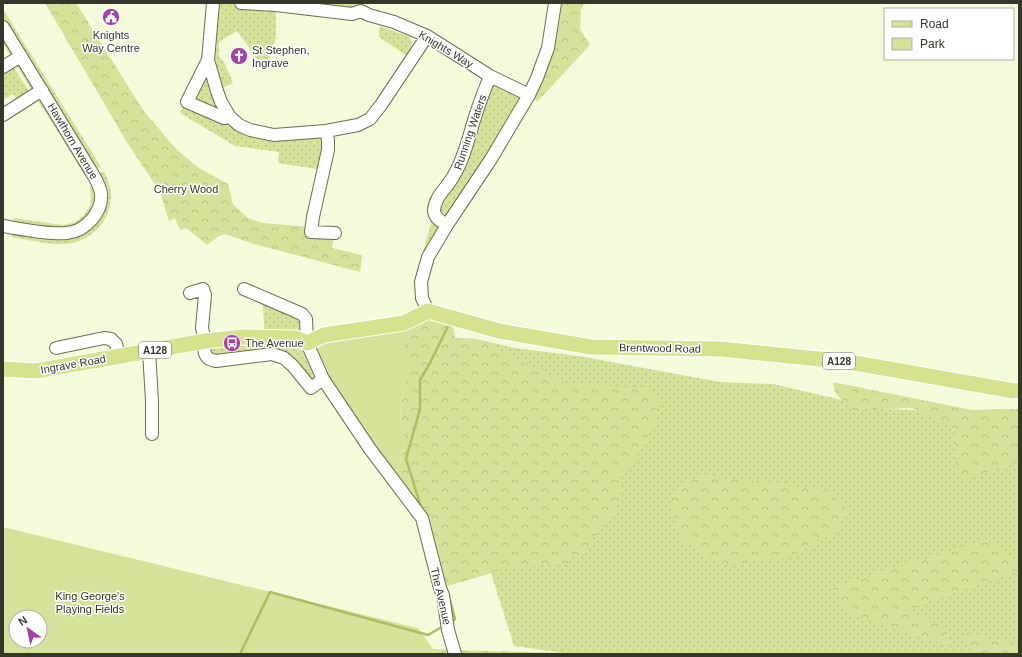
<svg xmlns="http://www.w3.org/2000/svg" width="1022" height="657" font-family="Arial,sans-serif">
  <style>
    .grass { fill: url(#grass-dots) }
    .forest { fill: url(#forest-crowns) }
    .park { fill: #d5e39a; fill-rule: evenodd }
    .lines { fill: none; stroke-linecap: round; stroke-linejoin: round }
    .stream { stroke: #adbd5f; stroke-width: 2.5 }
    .minor-casing { stroke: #696e53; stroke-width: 14 }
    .major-casing { stroke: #fff; stroke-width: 17 }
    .minor { stroke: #fff; stroke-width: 12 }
    .major { stroke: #d6e28e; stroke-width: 15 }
    .labels { text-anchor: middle; stroke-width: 3; stroke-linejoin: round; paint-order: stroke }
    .shield { fill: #fff; stroke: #71736b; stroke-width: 1 }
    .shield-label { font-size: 10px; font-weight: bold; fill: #34372b }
    .poi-label { font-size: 11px; fill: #34372b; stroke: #fff; text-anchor: start }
    .street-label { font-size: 11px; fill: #34372b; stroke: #fff }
    .park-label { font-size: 11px; fill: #323810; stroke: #fff }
  </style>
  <defs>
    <pattern id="grass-dots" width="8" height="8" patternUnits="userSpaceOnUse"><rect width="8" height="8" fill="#d5e39a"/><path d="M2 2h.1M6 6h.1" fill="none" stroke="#b7c385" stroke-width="1.8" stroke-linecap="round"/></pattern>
    <pattern id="forest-crowns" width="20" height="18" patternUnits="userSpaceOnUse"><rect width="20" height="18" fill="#d5e39a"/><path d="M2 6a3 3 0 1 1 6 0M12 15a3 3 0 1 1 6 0" fill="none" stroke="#b7c385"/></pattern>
  </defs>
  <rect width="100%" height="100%" fill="#f4fbdb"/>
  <path class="grass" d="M213 3H366L361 11 276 6V37L266 71 237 31 219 42V56L225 64 233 83 217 91 221 102 250 130 326 131 323 170 278 163 279 152 235 146 180 113 187 102 208 60Z
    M3 9 101 167 96 169 3 19Z
    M380 26 410 37C413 44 412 48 407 54H404L379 37V28Z
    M3 34 91 177 87 179 3 44Z
    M13 66 30 93 18 103 13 94 3 100V71Z
    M490 76 529 95 428 257 422 256 434 212 447 186Z
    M104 171C107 178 110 185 111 192 113 218 93 242 66 244 48 245 29 240 12 237V232C28 234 64 242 79 236 85 234 91 227 96 223L99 174Z
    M95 186 97 196 89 217 70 230 13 224V218L63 225 75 222 84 215 90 205 91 198 90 187Z
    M262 296 302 314 323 379 311 388 284 358 209 360 205 341 265 337Z
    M443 337 476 339 515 348 579 356 720 382 773 384 881 409 938 411 1019 409V654H611L563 653 514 646 491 573 440 588Z"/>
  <path class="forest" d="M45 3H76L143 110 177 150 199 168 228 184 233 204 248 218 263 223 311 227 335 233 332 248 362 255 360 272 254 244 225 234 219 236 207 245 186 228 180 230 175 218 169 221 160 192 128 144Z
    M555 3H584L581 10 580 29 590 45 537 102 530 93Z
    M414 318H452L455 338 476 339 568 384 629 387 653 390 658 396 659 401 655 420 648 436 635 458 622 471 618 507 607 520 587 547 568 563 512 567 440 588 415 508 394 481 405 447 400 413 404 390 394 324Z
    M833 382 972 410 1019 409V463L966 479 958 474 955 464V434L952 427 913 408 852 410 835 393Z
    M699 475 773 483 829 491 847 510 834 534 790 557 722 565 680 539 668 496Z
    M986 540 1019 561V570L906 610 947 627V646L849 614 832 587Z
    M962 633 1019 644V654H973Z
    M433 649 448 650 611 654H435Z"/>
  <path class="park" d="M394 324 412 360 404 390 400 413 405 446 394 481 307 343Z
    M3 527 418 628 433 649 435 654H3ZM16 617H40V641H16Z"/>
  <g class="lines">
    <path class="stream" d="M422 510 406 459 420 409V380L430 363 450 322
      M450 600 455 619 454 620
      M240 654 270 592 428 635 440 628"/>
    <defs>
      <path id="minor" d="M213 3 208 60 217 91 221 102 230 117 239 125 250 130 274 135 326 131 358 125 370 119 381 105 427 36
        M241 3 276 5 352 14 361 11 369 15 394 22 427 36 490 76 529 95
        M3 27 89 168C94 176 99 183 101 193 103 212 86 231 67 233 50 235 21 229 3 226
        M208 60 187 102 224 118 230 117
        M3 67 21 56
        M3 115 42 90
        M326 131 328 140V150L313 217 311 232 335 233
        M447 225C441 221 434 218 434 210 435 196 448 187 454 175 465 157 469 135 476 114 480 101 485 89 490 76
        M244 289 302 314 306 319 307 343 323 379 370 449 422 518 440 588 443 595 448 630 455 654
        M190 293 203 289 205 295 202 328 205 341
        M428 311 422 298 421 282 428 257 447 225 491 159 529 95 537 78 548 48 555 3
        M203 341C205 352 203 359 216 361L272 354 284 358 293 366 311 388 323 379
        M56 348 104 338 111 339 116 344 119 356
        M149 351 152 401V434"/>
      <path id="major" d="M3 369 36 371 205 341 244 337 296 338 307 343 324 335 404 323 428 311 499 331 591 347 720 349 849 362 1014 391 1019 390"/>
    </defs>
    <use href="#minor" class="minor-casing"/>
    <use href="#major" class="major-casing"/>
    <use href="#minor" class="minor"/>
    <use href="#major" class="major"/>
  </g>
  <defs>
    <symbol id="civic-disc" viewBox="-11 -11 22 22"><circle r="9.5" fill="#a541a7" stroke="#fff"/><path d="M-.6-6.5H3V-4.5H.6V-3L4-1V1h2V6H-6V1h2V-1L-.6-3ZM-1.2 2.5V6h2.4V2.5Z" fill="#fff"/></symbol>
    <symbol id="church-disc" viewBox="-11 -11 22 22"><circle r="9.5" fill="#a541a7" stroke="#fff"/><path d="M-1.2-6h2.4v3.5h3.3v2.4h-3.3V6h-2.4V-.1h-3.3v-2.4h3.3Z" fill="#fff"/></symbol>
    <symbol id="bus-disc" viewBox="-11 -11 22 22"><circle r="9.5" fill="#a541a7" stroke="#fff"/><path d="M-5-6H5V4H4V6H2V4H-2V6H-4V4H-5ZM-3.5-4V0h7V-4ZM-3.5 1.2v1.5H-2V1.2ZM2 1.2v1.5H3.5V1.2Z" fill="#fff"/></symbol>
  </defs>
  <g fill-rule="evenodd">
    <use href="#civic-disc" x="101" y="7" width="20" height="20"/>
    <use href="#church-disc" x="229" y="46" width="20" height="20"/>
    <use href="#bus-disc" x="222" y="333" width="20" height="20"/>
  </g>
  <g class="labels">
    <g class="shield">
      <rect x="139" y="342" width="32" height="16" rx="3"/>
      <rect x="823" y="353" width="32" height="16" rx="3"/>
    </g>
    <g class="shield-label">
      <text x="155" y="354">A128</text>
      <text x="839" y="365">A128</text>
    </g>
    <g class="poi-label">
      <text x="111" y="39" text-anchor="middle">Knights<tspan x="111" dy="13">Way Centre</tspan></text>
      <text x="252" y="54">St Stephen,<tspan x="252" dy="13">Ingrave</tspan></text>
      <text x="245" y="347">The Avenue</text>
    </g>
    <g class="street-label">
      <text transform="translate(446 49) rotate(31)" y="4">Knights Way</text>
      <text transform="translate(470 132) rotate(-71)" y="4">Running Waters</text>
      <text transform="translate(73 141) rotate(59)" y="4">Hawthorn Avenue</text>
      <text transform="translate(660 348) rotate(1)" y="4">Brentwood Road</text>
      <text transform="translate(73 364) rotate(-10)" y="4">Ingrave Road</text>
      <text transform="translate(441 596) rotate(77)" y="4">The Avenue</text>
    </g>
    <g class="park-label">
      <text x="186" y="193">Cherry Wood</text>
      <text x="90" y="600">King George's<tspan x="90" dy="13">Playing Fields</tspan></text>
    </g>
  </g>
  <rect width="1022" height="657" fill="none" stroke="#34372b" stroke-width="8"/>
  <rect x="884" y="8" width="130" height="52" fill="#ffffff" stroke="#aeafaa"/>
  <rect x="892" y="21" width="20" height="6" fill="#d6e28e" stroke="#aeafaa"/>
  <text x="920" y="28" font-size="12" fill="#34372b">Road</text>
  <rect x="892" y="38" width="20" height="12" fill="#d5e39a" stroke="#aeafaa"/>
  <text x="920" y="48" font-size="12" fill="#34372b">Park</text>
  <g transform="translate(28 629) rotate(327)"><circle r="19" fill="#ffffff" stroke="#aeafaa"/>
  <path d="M0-3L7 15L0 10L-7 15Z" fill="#a541a7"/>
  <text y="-6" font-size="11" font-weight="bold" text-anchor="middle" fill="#34372b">N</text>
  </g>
</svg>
